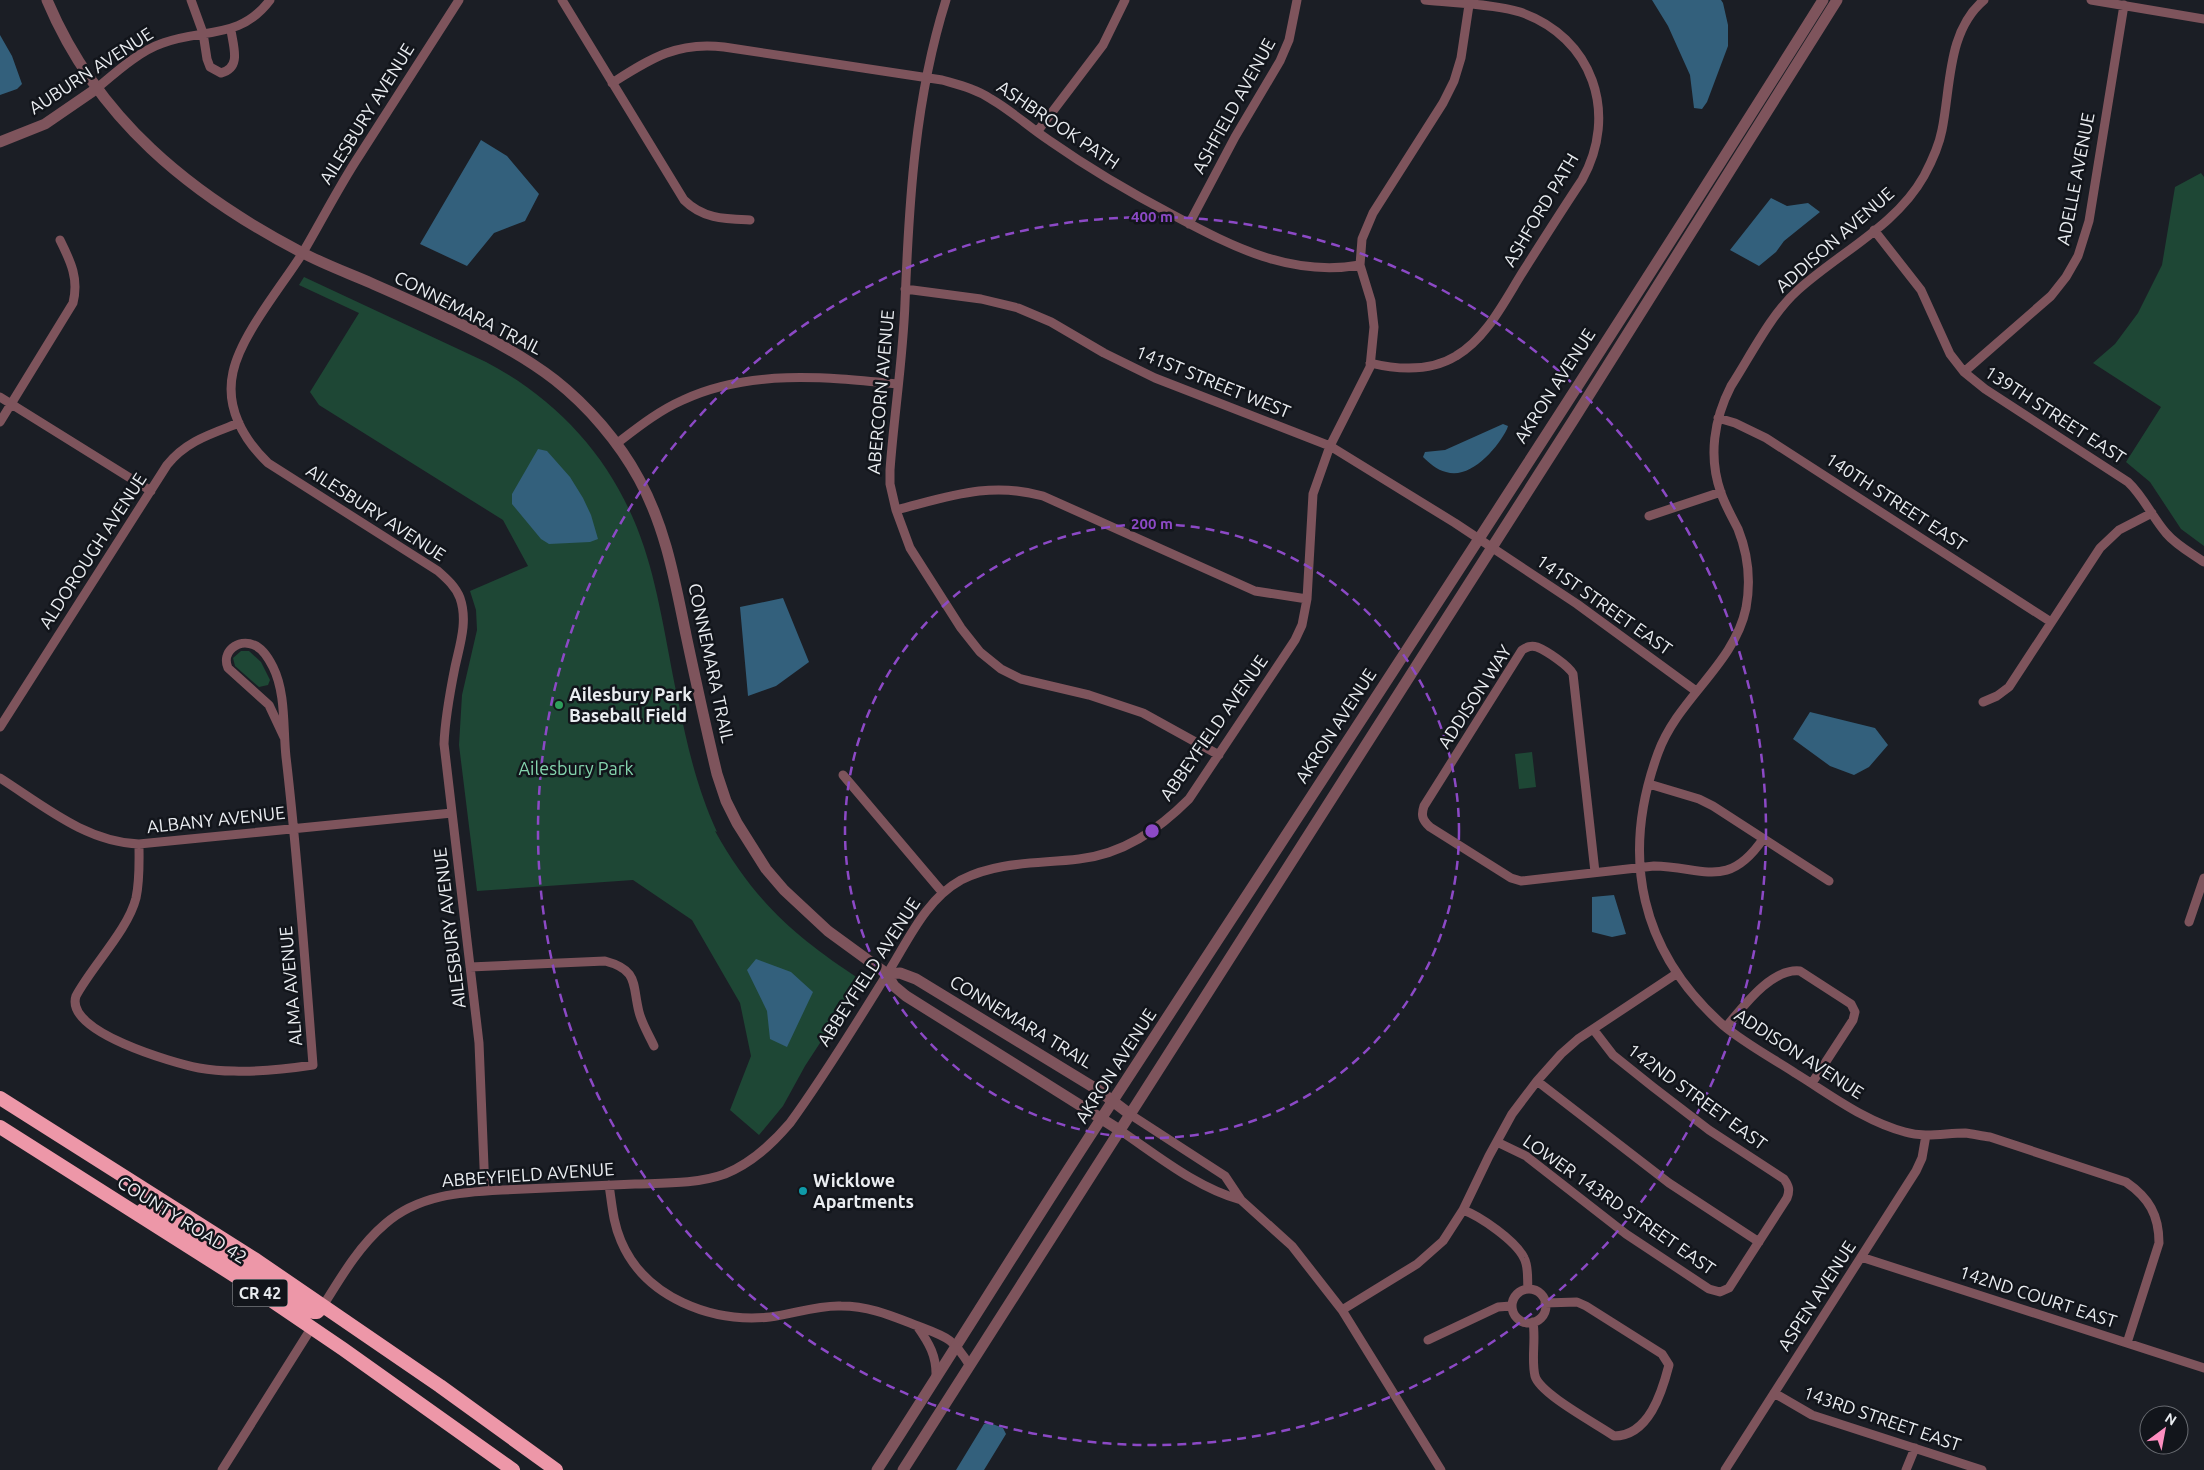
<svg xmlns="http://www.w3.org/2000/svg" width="2204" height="1470" font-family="Ubuntu,sans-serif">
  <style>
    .green { fill: #1e4735 }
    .water { fill: #33607c }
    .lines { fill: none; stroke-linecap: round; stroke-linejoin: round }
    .minor { stroke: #7e545c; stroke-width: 9 }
    .tertiary { stroke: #7e545c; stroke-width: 11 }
    .trunk { stroke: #ed97a8; stroke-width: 14 }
    .ring { fill: none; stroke: #8c49c6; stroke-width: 2.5; stroke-dasharray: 9 6 }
    .leisure-dot { fill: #2e9e5b; stroke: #12151b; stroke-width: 2 }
    .culture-dot { fill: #0f9aa8; stroke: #12151b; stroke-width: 2 }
    .labels { text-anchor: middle; stroke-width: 5; stroke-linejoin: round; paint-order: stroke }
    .shield { fill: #12151b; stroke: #a9acb1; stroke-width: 1 }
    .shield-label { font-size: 16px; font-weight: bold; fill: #eaedf1 }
    .street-label { font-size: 18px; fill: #eaedf1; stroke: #12151b }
    .poi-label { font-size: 18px; font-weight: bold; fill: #eaedf1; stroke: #12151b; text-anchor: start }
    .park-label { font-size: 18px; fill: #85d5ae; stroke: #12151b }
    .centre { fill: #8c49c6; stroke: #12151b; stroke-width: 2.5 }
    .ring-label { font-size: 15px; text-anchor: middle; font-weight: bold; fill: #8c49c6; stroke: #12151b; stroke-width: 5; stroke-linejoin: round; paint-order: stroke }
  </style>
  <rect width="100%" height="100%" fill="#1b1e25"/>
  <path class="green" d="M2201 173 2204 177V546L2181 529 2150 482 2126 462 2161 407 2093 363 2115 344 2138 313 2162 265 2175 187Z
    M304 277 486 362C562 402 617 465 644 547 660 595 668 655 679 705 688 749 698 791 717 832L715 831C754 901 795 937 861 980L805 1066 783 1106 759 1135 730 1110 751 1056 740 1003 692 920 633 880 477 891 459 745 462 695 477 630 476 610 470 591 528 566 503 520 319 405 310 392 359 313 299 285Z
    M241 651H249L261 662 270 680 268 685 259 687 235 666 233 658Z
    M1532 752 1536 787 1519 789 1515 754Z"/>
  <path class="water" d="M1652 0H1721L1723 3 1728 25V46L1707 102 1702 109 1694 108 1690 75 1668 26Z
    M0 35 12 56 22 84 17 89 0 95Z
    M481 140 507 156 539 194 525 221 494 233 467 266 420 244Z
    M1771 198 1787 206 1808 203 1820 212 1784 241 1776 252 1759 266 1730 250Z
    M1503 424 1508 426 1507 429C1497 449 1470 480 1446 472 1437 470 1429 463 1423 457L1425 452 1445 450Z
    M538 449 547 451 570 477 583 498 591 515 598 539 590 542 549 544 541 539 512 504V494Z
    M783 598 809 662 776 686 748 696 740 607Z
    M1810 712 1875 728 1888 745 1869 767 1854 775 1830 766 1793 739Z
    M1614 895 1626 934 1612 937 1592 932V897Z
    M756 959 791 972 813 992 787 1047 770 1039 767 1011 747 970Z
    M990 1423 1003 1428 1006 1434 984 1470H956L984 1424Z"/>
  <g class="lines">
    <path class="minor" d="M191 0 203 33 207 59 210 67 221 73C242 68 233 46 231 30
      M459 0C426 52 392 104 359 156 338 188 321 222 302 254 281 287 241 335 233 372 225 407 243 439 268 463L438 571C447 579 456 587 460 598 468 621 460 644 455 667 450 692 445 718 444 744L479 1043 485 1191
      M562 0 684 200C703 219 725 219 750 220
      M946 0C915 98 909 201 905 303 903 358 894 415 890 470V484L896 510 910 548 961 628 980 652 1001 669 1021 679 1089 695 1143 713 1219 755
      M1984 0C1947 31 1951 86 1942 130 1939 146 1932 161 1924 176 1896 226 1840 252 1798 290 1771 314 1751 355 1731 386 1714 419 1708 457 1721 493 1725 505 1732 517 1738 529 1748 554 1751 581 1746 608 1734 665 1678 698 1658 753 1620 857 1640 952 1724 1026 1746 1044 1772 1058 1795 1073 1831 1095 1864 1121 1905 1132 1925 1138 1945 1133 1965 1133 1973 1134 1982 1136 1990 1137L2126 1182C2149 1198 2159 1215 2159 1243L2127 1343
      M2091 0 2204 19
      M612 83C650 59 677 41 724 47L942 80C959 85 976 89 991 99 1012 111 1030 128 1050 141 1090 169 1131 193 1173 215 1233 247 1291 277 1360 265
      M96 89C115 73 139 51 163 43 204 28 240 40 270 0
      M1037 132 1103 45 1125 0
      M1189 224 1235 137 1280 61 1289 40 1297 0
      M1874 230 1921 290 1950 354 1964 372 1985 389 2128 482C2144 497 2152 517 2166 533 2176 545 2191 553 2204 562
      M905 289 981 299 1018 308 1051 322 1104 353 1155 378 1330 446 1455 523 1577 604 1696 691
      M1370 363C1399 370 1430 372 1456 356 1487 338 1505 300 1524 270 1543 240 1562 210 1582 180 1619 114 1593 37 1520 12 1495 4 1452 3 1425 0
      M1964 372 2051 296 2066 277 2078 256 2089 221 2124 5
      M0 397 151 491
      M1718 418 1735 423 1766 438 2051 622
      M0 422 73 303C79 279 71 262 60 240
      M616 444C637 428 658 411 683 400 749 369 826 377 897 384
      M896 510C948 497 989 481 1043 496L1255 591 1307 599
      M1649 516 1721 492
      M1983 702 1997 696 2009 687 2100 548 2119 530 2152 513
      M0 727 167 465C186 441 211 434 239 423
      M843 775 943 893
      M0 778C44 806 86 842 139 844L452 813
      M1649 784 1699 799 1713 806 1829 881
      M139 844C139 862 140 880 136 898 128 930 92 966 76 996 64 1032 174 1063 199 1068 210 1070 222 1071 234 1071 260 1072 287 1069 313 1065 305 962 298 859 286 757 283 729 286 693 273 667 269 659 262 648 254 645 238 638 221 652 228 668L269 705 284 737
      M1595 872 1573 674C1569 666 1547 651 1537 647 1531 645 1527 647 1522 650L1424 806C1421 815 1422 820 1430 827L1511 878 1521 881 1654 866C1704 867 1728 890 1763 839
      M2189 922 2204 878
      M470 967 605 961C639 970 632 984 639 1012 642 1024 649 1035 654 1046
      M1726 1027C1743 1007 1771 968 1800 971L1851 1004 1855 1012 1853 1020 1812 1083
      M1537 1081 1669 1183 1759 1242
      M1131 1115 1225 1176 1241 1200 1292 1246 1342 1310 1441 1470
      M1121 1131C1158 1156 1197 1188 1241 1200
      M1497 1142 1526 1156 1626 1234 1709 1289 1720 1292 1729 1288 1787 1198C1790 1190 1789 1186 1784 1179L1709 1130 1653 1087 1613 1055 1593 1029
      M609 1185C612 1204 613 1223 621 1241 645 1298 712 1323 770 1317 794 1314 817 1305 841 1306 870 1306 892 1316 918 1326 947 1337 953 1338 970 1366
      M1463 1210C1480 1216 1516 1241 1524 1258 1529 1267 1527 1279 1528 1289
      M1861 1257 2204 1368
      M1512 1306a17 17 0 1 1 34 0a17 17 0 1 1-34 0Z
      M323 1306C341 1277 359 1246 385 1224 418 1195 461 1192 502 1190 547 1188 591 1186 635 1184 665 1183 697 1184 725 1174 752 1163 772 1144 790 1123 825 1075 856 1024 887 974 908 941 925 900 961 880 998 861 1038 864 1079 859 1123 854 1158 830 1189 799L1295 640 1302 625 1307 599 1313 494 1330 446 1370 367 1374 327 1371 301 1360 265 1362 239 1373 213 1443 103 1454 81 1461 58 1469 5
      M1342 1310 1417 1264 1443 1241 1463 1210 1489 1156 1512 1114 1537 1081 1561 1054 1578 1039 1676 974
      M1533 1322C1536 1340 1531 1359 1535 1376 1540 1394 1597 1424 1614 1436 1649 1436 1662 1392 1669 1365L1662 1354 1586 1306 1577 1302 1545 1303
      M917 1326C929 1343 937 1356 936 1378
      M1428 1340 1498 1307 1511 1306
      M1774 1393 1812 1415 1982 1470
      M222 1470 312 1327
      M1725 1470 1916 1171 1922 1158 1926 1135
      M1906 1470 1915 1448"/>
    <path class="tertiary" d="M47 0C97 119 190 194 301 252 323 264 348 273 371 283 429 309 505 341 555 380 588 406 619 442 639 479 666 528 675 582 686 635 696 682 706 728 717 774L726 801 737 823 766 869 784 890 828 931 887 974 894 986 906 996 1121 1131
      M0 142 45 124 96 89
      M887 974 900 973 916 979 1098 1090 1131 1115
      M877 1470C952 1354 1024 1237 1099 1122 1342 749 1587 377 1823 0
      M903 1470 1574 419 1837 0"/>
    <path class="trunk" d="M0 1098 256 1260 440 1386 556 1470
      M0 1127 243 1281 343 1349 513 1470
      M143 1210 183 1227 313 1312H317L323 1306"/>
  </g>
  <g class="ring">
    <circle cx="1152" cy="831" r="307"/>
    <circle cx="1152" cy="831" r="614"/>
  </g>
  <circle class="leisure-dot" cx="559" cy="705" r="5"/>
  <circle class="culture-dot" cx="803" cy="1191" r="5"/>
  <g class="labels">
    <rect class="shield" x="232.5" y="1279.5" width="55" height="27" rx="4"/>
    <g class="shield-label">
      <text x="260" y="1299">CR 42</text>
    </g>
    <g class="street-label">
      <text transform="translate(91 71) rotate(-33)" y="6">AUBURN AVENUE</text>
      <text transform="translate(1234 106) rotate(-61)" y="6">ASHFIELD AVENUE</text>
      <text transform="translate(367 114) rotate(-58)" y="6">AILESBURY AVENUE</text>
      <text transform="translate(1058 125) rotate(34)" y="6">ASHBROOK PATH</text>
      <text transform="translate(2076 179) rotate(-79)" y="6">ADELLE AVENUE</text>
      <text transform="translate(1541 210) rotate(-59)" y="6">ASHFORD PATH</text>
      <text transform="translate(1835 240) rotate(-41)" y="6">ADDISON AVENUE</text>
      <text transform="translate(468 313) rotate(27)" y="6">CONNEMARA TRAIL</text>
      <text transform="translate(1213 382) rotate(22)" y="6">141ST STREET WEST</text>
      <text transform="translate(1555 386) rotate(-57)" y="6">AKRON AVENUE</text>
      <text transform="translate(881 392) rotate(-85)" y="6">ABERCORN AVENUE</text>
      <text transform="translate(2055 415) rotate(33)" y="6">139TH STREET EAST</text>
      <text transform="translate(1896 502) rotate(33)" y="6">140TH STREET EAST</text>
      <text transform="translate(376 513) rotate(33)" y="6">AILESBURY AVENUE</text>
      <text transform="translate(93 551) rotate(-57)" y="6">ALDOROUGH AVENUE</text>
      <text transform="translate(1604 605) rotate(35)" y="6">141ST STREET EAST</text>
      <text transform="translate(711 663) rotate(78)" y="6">CONNEMARA TRAIL</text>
      <text transform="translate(1475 697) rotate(-57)" y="6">ADDISON WAY</text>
      <text transform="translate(1336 726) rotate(-57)" y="6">AKRON AVENUE</text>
      <text transform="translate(1214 728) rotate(-55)" y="6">ABBEYFIELD AVENUE</text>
      <text transform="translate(216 820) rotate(-6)" y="6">ALBANY AVENUE</text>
      <text transform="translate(450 928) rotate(-97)" y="6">AILESBURY AVENUE</text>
      <text transform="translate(869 972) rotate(-57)" y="6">ABBEYFIELD AVENUE</text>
      <text transform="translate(291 986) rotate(-95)" y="6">ALMA AVENUE</text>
      <text transform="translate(1021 1022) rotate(31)" y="6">CONNEMARA TRAIL</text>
      <text transform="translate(1799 1054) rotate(33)" y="6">ADDISON AVENUE</text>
      <text transform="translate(1116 1066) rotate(-57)" y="6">AKRON AVENUE</text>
      <text transform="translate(1697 1097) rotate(36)" y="6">142ND STREET EAST</text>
      <text transform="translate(528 1175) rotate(-4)" y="6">ABBEYFIELD AVENUE</text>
      <text transform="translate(1619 1205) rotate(35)" y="6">LOWER 143RD STREET EAST</text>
      <text transform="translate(182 1220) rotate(32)" y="6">COUNTY ROAD 42</text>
      <text transform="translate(1817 1296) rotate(-57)" y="6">ASPEN AVENUE</text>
      <text transform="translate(2038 1297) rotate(18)" y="6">142ND COURT EAST</text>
      <text transform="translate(1882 1419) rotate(19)" y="6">143RD STREET EAST</text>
    </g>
    <g class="poi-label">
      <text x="569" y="701">Ailesbury Park<tspan x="569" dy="21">Baseball Field</tspan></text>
      <text x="813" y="1187">Wicklowe<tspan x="813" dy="21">Apartments</tspan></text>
    </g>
    <g class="park-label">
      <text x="576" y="775">Ailesbury Park</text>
    </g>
  </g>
  <circle cx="1152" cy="831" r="8" class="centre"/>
  <g class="ring-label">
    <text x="1152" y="222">400 m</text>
    <text x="1152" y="529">200 m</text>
  </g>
  <g transform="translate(2164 1430) rotate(32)"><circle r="24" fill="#12151b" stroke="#686b71"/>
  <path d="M0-4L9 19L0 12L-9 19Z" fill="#fd8ec0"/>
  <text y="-8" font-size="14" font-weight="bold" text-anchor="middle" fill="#eaedf1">N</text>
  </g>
</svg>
